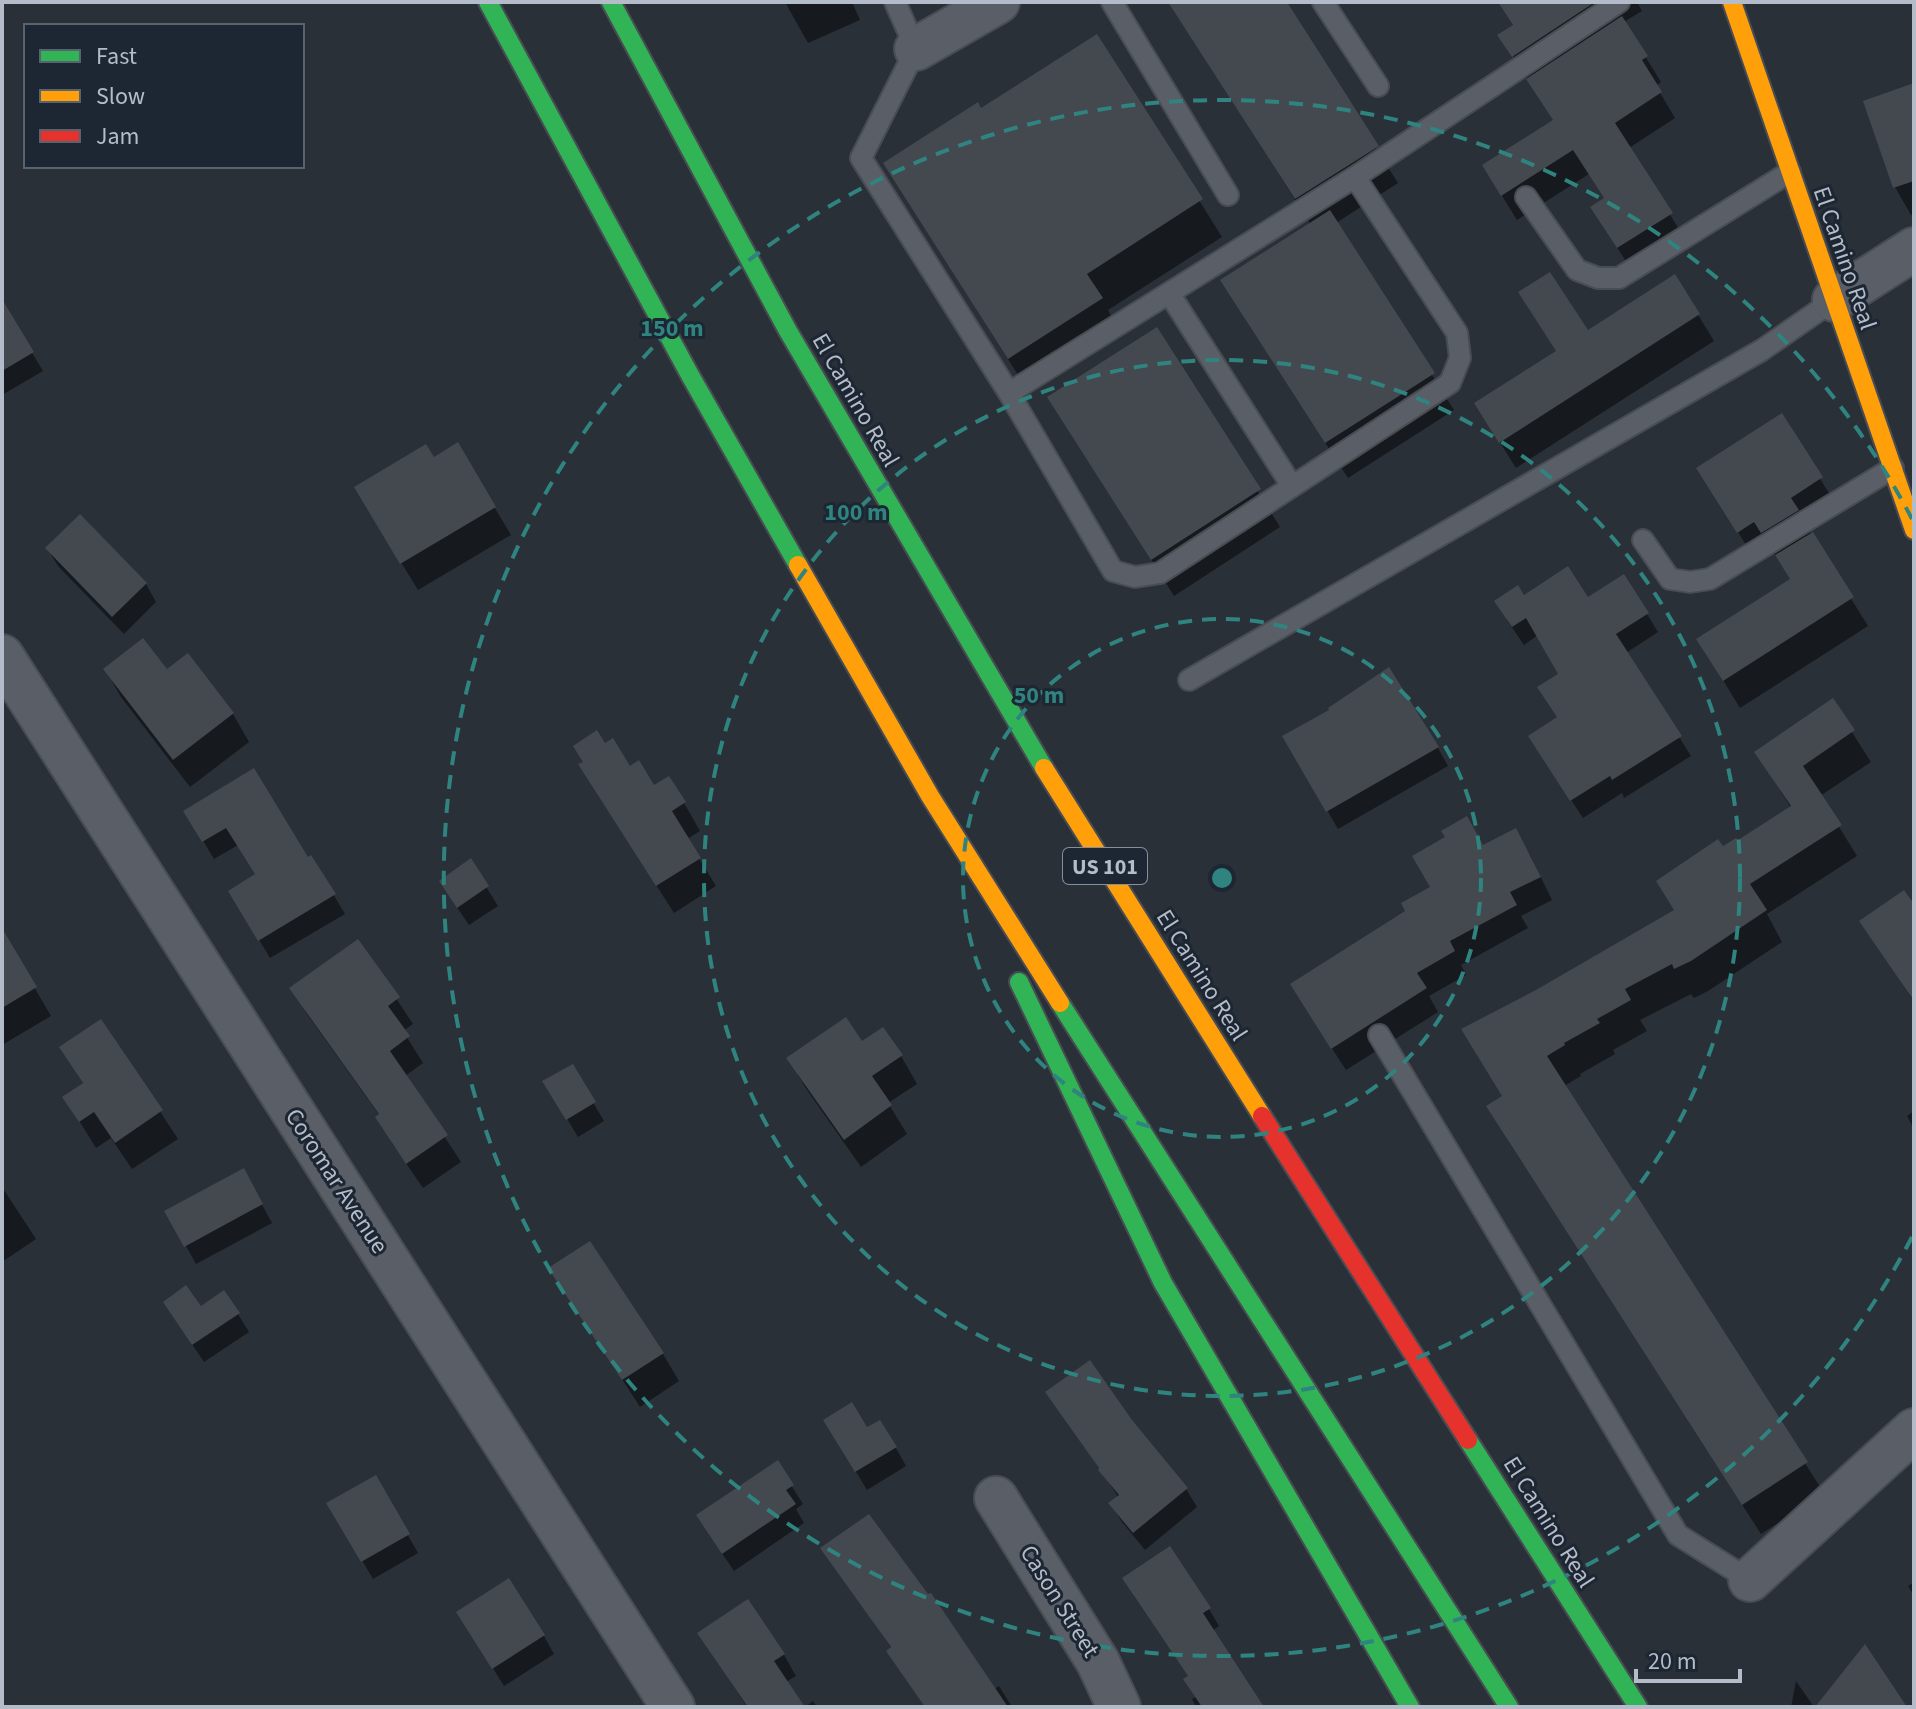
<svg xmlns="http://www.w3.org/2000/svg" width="1916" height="1709" font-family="'Source Sans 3',sans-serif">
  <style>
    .shadow { fill: #0007 }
    .building { fill: #444950 }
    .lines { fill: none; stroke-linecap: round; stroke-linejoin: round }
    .lane-casing { stroke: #484c53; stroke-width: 24 }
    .street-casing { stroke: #484c53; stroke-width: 46 }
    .fast-casing { stroke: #484c53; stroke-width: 22 }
    .slow-casing { stroke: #484c53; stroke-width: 22 }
    .jam-casing { stroke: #484c53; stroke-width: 22 }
    .lane { stroke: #5a5e66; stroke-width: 20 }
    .street { stroke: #5a5e66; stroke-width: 42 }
    .fast { stroke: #30b455; stroke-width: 18 }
    .slow { stroke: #ff9f0a; stroke-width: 18 }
    .jam { stroke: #e5322d; stroke-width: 18 }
    .ring { fill: none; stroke: #308480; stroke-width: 4; stroke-dasharray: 14 10 }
    .labels { text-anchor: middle; stroke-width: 6; stroke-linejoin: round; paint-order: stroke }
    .shield { fill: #1d2633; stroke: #878f9c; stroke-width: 2 }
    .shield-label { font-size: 22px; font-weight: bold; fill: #b4bcc9 }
    .street-label { font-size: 24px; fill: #b4bcc9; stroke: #1d2633 }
    .centre { fill: #308480; stroke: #1d2633; stroke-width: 4 }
    .ring-label { font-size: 24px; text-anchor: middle; font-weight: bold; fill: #308480; stroke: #1d2633; stroke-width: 6; stroke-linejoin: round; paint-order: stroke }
  </style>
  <rect width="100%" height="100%" fill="#2a3038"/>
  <path class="shadow" d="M785 2H852L860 20 808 43Z
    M1170 2H1284L1398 183 1336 223 1454 410 1348 478 1244 317 1311 225Z
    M1499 2H1637L1642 11 1624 22 1661 82 1656 86 1675 118 1629 148 1685 239 1633 272 1607 232 1605 199 1589 174 1517 220 1499 191 1554 121 1500 35 1514 27Z
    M1097 37 1222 237 1108 310 1122 336 1030 394 885 164 981 111Z
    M1914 85V214L1911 215 1895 187Z
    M1675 277 1714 341 1516 468 1492 430 1587 333Z
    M2 303 43 371 2 395Z
    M1156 330 1280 527 1174 596 1050 398Z
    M1781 416 1837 506 1806 526 1868 626 1740 708 1715 667 1792 580 1771 549 1755 559 1715 496Z
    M457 445 511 535 418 590 372 515 433 459Z
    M47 548 146 584 156 602 124 634 58 566Z
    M1624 577 1658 632 1626 653 1691 756 1624 798 1622 793 1583 818 1541 754 1558 719 1560 675 1538 635 1524 645 1507 620 1524 598 1588 600Z
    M187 656 233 714 249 742 190 787 121 697 105 669 167 672Z
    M1832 701 1871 762 1820 796 1857 856 1767 914 1782 942 1708 991 1694 998 1691 994 1640 1020 1647 1031 1613 1050 1615 1054 1580 1074 1581 1076 1564 1086 1824 1493 1761 1534 1506 1137 1504 1097 1537 992 1676 911 1723 849 1737 843 1791 808 1757 753Z
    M1284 737 1438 748 1448 766 1338 829Z
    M604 746 654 787 684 803 700 831 687 839 716 886 674 913 597 793Z
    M186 812 308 859 311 857 345 914 270 958 230 892 257 875 238 845 214 859Z
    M1447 838 1483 847 1529 853 1552 900 1521 916 1528 928 1461 965 1466 975 1429 996 1438 1012 1346 1070 1305 1007 1432 888Z
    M470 861 498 906 469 925 452 900Z
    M1914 908V1002L1862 922Z
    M2 932 51 1016 2 1045Z
    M358 941 413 1024 403 1031 423 1063 405 1076 461 1162 423 1188 392 1143 380 1116 307 1014 292 988Z
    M101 1021 178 1139 132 1169 111 1138 96 1148 65 1098 84 1085 61 1048Z
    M862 1044 901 1056 917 1084 888 1103 907 1134 861 1167 805 1087 789 1059Z
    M572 1067 604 1121 578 1137 545 1082Z
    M1914 1111V1129L1907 1116Z
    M243 1170 272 1223 196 1264 167 1212Z
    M2 1187 36 1239 2 1262Z
    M551 1269 663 1354 679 1381 640 1407Z
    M238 1314 249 1332 204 1362 176 1320Z
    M1048 1392 1131 1422 1186 1489 1197 1507 1145 1550 1122 1522 1111 1504 1119 1498Z
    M866 1430 896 1448 906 1466 867 1490 836 1439Z
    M777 1463 803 1504 796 1509 804 1523 734 1571 709 1534Z
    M375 1478 418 1553 373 1579 329 1504Z
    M823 1548 993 1690 999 1686 1012 1707H925L889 1651 892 1649Z
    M1914 1582V1596L1908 1586Z
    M1134 1596 1209 1609 1219 1626 1212 1631 1261 1707H1196L1192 1699 1196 1697 1189 1677Z
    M469 1630 544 1636 554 1654 504 1686Z
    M700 1634 784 1655 796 1676 786 1682 803 1707H743L746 1705Z
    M1796 1681 1814 1707H1791Z
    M813 1701 817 1707H805Z"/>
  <path class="building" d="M1168 2H1287L1379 146 1295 199Z
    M1498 2H1595L1512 57 1497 35 1513 25Z
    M1622 16 1648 56 1642 60 1662 92 1615 123 1673 213 1617 248 1590 207 1604 198 1573 150 1501 196 1482 165 1553 120 1526 79Z
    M1097 34 1203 199 1087 274 1103 298 1008 359 883 163 978 102 981 108Z
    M1914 83V181L1893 188 1863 101Z
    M1330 210 1435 373 1325 443 1220 280Z
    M1550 272 1588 330 1675 274 1700 314 1499 443 1474 403 1556 351 1518 292Z
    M2 299 34 352 2 371Z
    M1157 327 1261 489 1151 560 1047 397Z
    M1782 413 1823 477 1791 498 1799 510 1761 533 1754 522 1737 533 1696 468Z
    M458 442 496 507 400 564 354 487 426 444 434 457Z
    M80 514 147 583 112 617 45 548Z
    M1813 532 1854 597 1723 681 1696 639 1790 579 1775 555Z
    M1568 566 1588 597 1624 574 1649 613 1616 634 1682 736 1612 780 1610 776 1570 801 1528 736 1557 717 1537 687 1558 674 1526 618 1512 627 1494 601 1518 585 1524 595Z
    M143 638 167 669 188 653 234 713 173 760 103 669Z
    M1389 667 1439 747 1326 812 1282 736 1329 710 1328 708Z
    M1833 698 1855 730 1803 766 1842 825 1750 884 1767 910 1691 961 1674 969 1672 964 1625 989 1631 1000 1597 1019 1600 1023 1564 1043 1565 1045 1547 1056 1808 1462 1742 1505 1486 1106 1502 1096 1461 1029 1536 990 1674 910 1656 881 1718 839 1723 846 1736 838 1738 840 1791 806 1754 752Z
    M597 730 605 743 613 738 630 766 639 760 654 785 669 776 686 802 672 811 701 858 656 886 578 764 583 762 573 746Z
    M254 768 308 857 311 855 336 894 258 941 228 891 255 874 226 828 202 842 183 811Z
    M1467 816 1483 845 1516 828 1541 877 1510 892 1517 905 1450 941 1455 951 1417 973 1427 988 1331 1049 1290 984 1405 911 1401 903 1430 887 1412 856 1445 837 1441 831Z
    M471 858 489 886 457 908 439 881Z
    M1904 890 1914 904V1001L1859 921Z
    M2 928 37 987 2 1008Z
    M358 939 400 997 388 1006 410 1036 390 1051 448 1135 406 1164 375 1117 379 1114 289 988Z
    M846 1017 862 1041 883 1027 903 1055 872 1076 892 1105 844 1140 786 1058Z
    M101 1019 163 1110 115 1143 94 1112 79 1122 62 1097 83 1083 59 1047Z
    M573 1064 596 1102 566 1120 542 1081Z
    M244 1168 263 1204 184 1247 164 1211Z
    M590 1241 664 1353 622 1380 548 1268Z
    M186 1285 201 1306 224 1290 240 1313 192 1345 163 1302Z
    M1090 1360 1132 1420 1188 1488 1133 1533 1108 1503 1119 1495 1098 1470 1099 1468 1045 1392Z
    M852 1402 867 1427 880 1420 897 1447 855 1472 823 1420Z
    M778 1460 794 1485 786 1490 796 1504 722 1554 696 1515Z
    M376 1475 410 1534 361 1562 326 1503Z
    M869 1514 928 1594 931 1593 1008 1707H925L886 1651 891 1647 820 1548Z
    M1170 1546 1211 1608 1203 1613 1264 1707H1202L1183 1679 1188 1676 1122 1578Z
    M509 1578 545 1635 492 1669 456 1612Z
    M748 1599 785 1654 774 1661 805 1707H748L697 1633Z
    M1865 1644 1907 1707H1815Z"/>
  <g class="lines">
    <defs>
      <path id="lane" d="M895 2 916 49 861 158 1009 393 1113 571 1135 577 1160 573 1450 383 1460 358 1457 333 1355 177 1009 393
        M1112 2 1228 195
        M1323 2 1378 86
        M1355 177 1619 2
        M1526 197 1577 270 1598 278H1619L1790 172
        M1169 293 1292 486
        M1643 540 1670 579 1690 582 1710 579 1893 468
        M1189 680 1762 350 1834 300
        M1379 1035 1678 1535 1750 1580"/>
      <path id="street" d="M916 49 998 2
        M1834 300 1914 249
        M2 656 673 1707
        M996 1498 1098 1662 1119 1707
        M1750 1580 1914 1430"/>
      <path id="fast" d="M488 2 691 377 798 565
        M611 2 788 331 1044 768
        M1019 982 1163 1283 1410 1707
        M1060 1003 1509 1707
        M1468 1440 1638 1707"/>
      <path id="slow" d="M1732 2 1914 530
        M798 565 930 796 1060 1003
        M1044 768 1262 1116"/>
      <path id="jam" d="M1262 1116 1468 1440"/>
    </defs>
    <use href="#lane" class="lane-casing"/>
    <use href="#street" class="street-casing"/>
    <use href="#fast" class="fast-casing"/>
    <use href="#slow" class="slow-casing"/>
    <use href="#jam" class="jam-casing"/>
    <use href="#lane" class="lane"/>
    <use href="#street" class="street"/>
    <use href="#fast" class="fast"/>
    <use href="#slow" class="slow"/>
    <use href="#jam" class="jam"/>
  </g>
  <g class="ring">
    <circle cx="1222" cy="878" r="259"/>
    <circle cx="1222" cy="878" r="518"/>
    <path d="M1912 1237A778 778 0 1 1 1912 519"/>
  </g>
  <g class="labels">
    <rect class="shield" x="1063" y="848" width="84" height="36" rx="6"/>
    <g class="shield-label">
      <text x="1105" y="874">US 101</text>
    </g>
    <g class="street-label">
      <text transform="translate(1845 258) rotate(71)" y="8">El Camino Real</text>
      <text transform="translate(856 400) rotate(60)" y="8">El Camino Real</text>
      <text transform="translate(1202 975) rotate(58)" y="8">El Camino Real</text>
      <text transform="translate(337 1181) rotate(57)" y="8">Coromar Avenue</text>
      <text transform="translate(1549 1522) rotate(58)" y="8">El Camino Real</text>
      <text transform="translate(1060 1601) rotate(58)" y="8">Cason Street</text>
    </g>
  </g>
  <circle cx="1222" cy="878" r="12" class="centre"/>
  <g class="ring-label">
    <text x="672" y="336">150 m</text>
    <text x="856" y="520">100 m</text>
    <text x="1039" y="703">50 m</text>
  </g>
  <rect width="1916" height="1709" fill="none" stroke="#b4bcc9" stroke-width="8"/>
  <rect x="24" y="24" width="280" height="144" fill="#1d2633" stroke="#59626f" stroke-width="2"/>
  <rect x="40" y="50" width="40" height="12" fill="#30b455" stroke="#59626f" stroke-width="2"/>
  <text x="96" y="64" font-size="24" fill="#b4bcc9">Fast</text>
  <rect x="40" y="90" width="40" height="12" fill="#ff9f0a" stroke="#59626f" stroke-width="2"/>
  <text x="96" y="104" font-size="24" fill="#b4bcc9">Slow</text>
  <rect x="40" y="130" width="40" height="12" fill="#e5322d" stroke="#59626f" stroke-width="2"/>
  <text x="96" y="144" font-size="24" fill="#b4bcc9">Jam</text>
  <path d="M1636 1669v12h104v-12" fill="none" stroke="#b4bcc9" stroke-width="4"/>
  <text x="1648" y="1669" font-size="24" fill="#b4bcc9" stroke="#1d2633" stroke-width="6" paint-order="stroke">20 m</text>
</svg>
